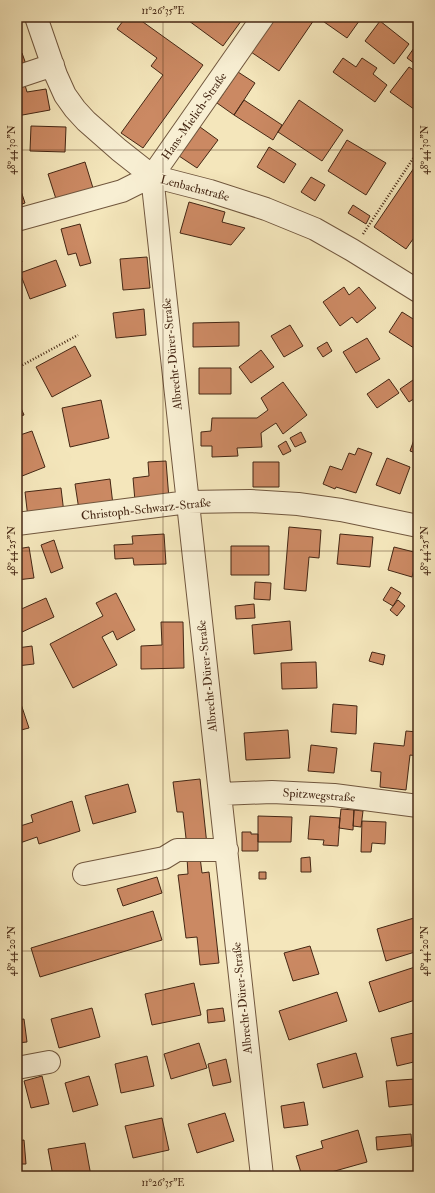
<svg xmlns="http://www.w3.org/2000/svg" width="435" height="1193" font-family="'IM FELL Double Pica',serif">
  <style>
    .building { fill: #cb8963; stroke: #452714 }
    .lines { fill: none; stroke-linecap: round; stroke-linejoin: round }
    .minor-casing { stroke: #71573e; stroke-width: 24 }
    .path { stroke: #452714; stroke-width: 2.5; stroke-dasharray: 1 2; stroke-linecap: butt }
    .minor { stroke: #f8efd3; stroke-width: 22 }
    .ticks { fill: none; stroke: #452714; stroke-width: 1; stroke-opacity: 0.45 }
    .labels { text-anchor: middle; stroke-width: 3; stroke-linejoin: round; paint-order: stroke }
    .street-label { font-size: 12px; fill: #452714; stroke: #f8efd3 }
    .neatline { fill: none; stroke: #452714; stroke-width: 1.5 }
    .ticks-label { font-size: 10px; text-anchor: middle; fill: #452714 }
  </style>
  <rect width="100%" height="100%" fill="#f4e6bb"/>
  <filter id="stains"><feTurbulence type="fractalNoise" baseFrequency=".005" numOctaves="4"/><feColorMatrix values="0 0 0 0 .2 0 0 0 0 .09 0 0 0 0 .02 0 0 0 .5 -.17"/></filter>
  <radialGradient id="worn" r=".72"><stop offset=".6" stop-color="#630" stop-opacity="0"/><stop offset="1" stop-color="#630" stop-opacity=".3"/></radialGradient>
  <path class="building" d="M126 17H136L203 65 143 148 121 133 163 75 151 66 157 58 117 29Z
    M191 17H244L223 46 189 21Z
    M275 17H316L279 71 251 52Z
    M317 17H362L347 38Z
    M380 21 409 44 394 64 365 41Z
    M416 45 418 46V66L407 58Z
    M22 53 28 70 17 74V55Z
    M343 58 356 67 362 58 377 68 373 74 387 85 375 102 333 72Z
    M409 67 418 73V112L390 92Z
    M238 72 255 83 234 115 217 103Z
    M25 85 27 92 46 89 50 110 17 116V86Z
    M244 100 282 125 273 140 234 115Z
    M299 100 343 130 322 161 278 132Z
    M31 126 66 127 65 152 30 151Z
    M200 127 218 140 197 168 179 156Z
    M347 140 386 163 366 195 328 171Z
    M269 147 296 164 284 183 257 167Z
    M85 162 93 188 56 199 48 174Z
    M418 162V232L406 249 374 227Z
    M311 177 325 185 315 201 301 192Z
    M17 182H18L25 203 17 206Z
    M189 202 225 212 222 222 245 228 231 245 180 233Z
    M353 205 370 216 366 224 348 213Z
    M80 224 91 263 80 266 76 253 68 255 61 229Z
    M17 249 22 262 17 264Z
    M147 257 150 288 123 290 120 259Z
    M56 260 66 286 30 299 20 273Z
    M344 287 349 295 359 287 376 308 357 323 352 317 340 326 323 302Z
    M144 309 146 335 116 338 113 313Z
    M402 312 418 322V347L417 350 389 332Z
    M239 322V346L193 347V323Z
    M290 325 303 346 284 357 271 336Z
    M367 338 380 359 356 373 343 352Z
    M327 342 332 351 323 357 317 348Z
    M75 346 91 376 52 397 36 367Z
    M261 350 274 367 251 383 239 367Z
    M199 368H231V394H199Z
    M389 379 399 393 377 408 367 394Z
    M413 380 418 387V396L409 402 400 389Z
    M283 382 307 415 283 434 276 423 261 433 262 447 237 448 238 456 212 457V446H201V432L211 431 212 418H257L268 410 261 398Z
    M17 399 24 415 17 417Z
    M101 400 109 438 70 447 62 408Z
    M32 431 45 467 17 478V436Z
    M301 432 306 442 295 447 290 438Z
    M416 434 418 435V454L410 451Z
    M286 441 291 451 283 455 278 446Z
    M358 448 372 453 356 493 336 487 335 489 323 484 330 466 342 470 349 453 355 455Z
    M387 458 410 467 400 494 376 485Z
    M166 461 169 499 135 501 133 478 149 476 148 462Z
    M253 462H279V487H253Z
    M110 479 113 505 79 510 75 484Z
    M61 488 64 513 28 518 25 492Z
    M289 527 321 530 319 558 309 557 306 591 284 589Z
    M164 534 166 564 134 565 133 558 115 559 114 545 133 544 132 536Z
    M340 534 373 537 370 567 337 564Z
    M54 540 63 568 51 573 41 545Z
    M231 546H269V575H231Z
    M29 547 34 578 17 580V549Z
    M394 547 418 553 412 577 388 570Z
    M255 582 271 583 270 600 254 599Z
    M391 587 401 593 393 606 383 600Z
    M116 593 135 630 117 640 113 631 102 637 117 665 73 688 50 644 103 616 96 603Z
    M46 598 54 617 20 633 17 626V611Z
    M398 600 405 606 397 616 390 610Z
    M254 604 255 618 236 619 235 606Z
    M290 621 292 650 254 654 252 625Z
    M161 622H183L184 668 141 669V646L162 645Z
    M32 646 34 664 17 666V648Z
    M372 652 385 655 383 665 369 661Z
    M316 662 317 688 282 689 281 663Z
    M21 704 29 728 17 731V706Z
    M333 704 357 706 356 734 331 732Z
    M288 730 290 758 246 760 244 733Z
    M406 731 418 732V756L410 755 406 790 380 787 381 772 371 771 374 743 404 746Z
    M311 745 337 748 334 773 308 771Z
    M200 779 207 845 187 847 183 812H177L173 782Z
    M128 784 136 812 93 824 85 796Z
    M72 801 80 831 39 844 37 837 17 844V827L33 822 31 815Z
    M341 809 354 810 353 830 339 828Z
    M354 810 363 811 361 827 353 826Z
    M258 816 292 817 291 842H258Z
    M310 816 340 818 338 846 323 845 324 840 308 839Z
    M362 821 386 822 385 844 372 843 371 852H361Z
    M242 832H251V834H258V851H242Z
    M200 857 202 873 209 872 219 963 200 965 197 937 186 938 178 875 188 874 187 858Z
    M310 857 311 872H301V858Z
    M259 872H266V879H259Z
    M157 877 162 893 123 906 117 889Z
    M153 911 162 940 40 977 31 948Z
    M414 918 418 929V951L386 961 377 929Z
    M310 946 319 974 293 981 284 953Z
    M418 966V999L379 1012 369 982Z
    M194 983 201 1015 152 1025 145 994Z
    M337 992 347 1021 289 1040 279 1011Z
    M92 1008 100 1037 59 1048 51 1019Z
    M223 1008 225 1021 208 1023 207 1010Z
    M24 1019 27 1042 17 1043V1020Z
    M418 1032V1061L397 1066 391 1038Z
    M199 1043 207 1068 171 1079 164 1054Z
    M356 1053 363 1077 323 1088 317 1064Z
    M147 1056 154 1086 121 1093 115 1064Z
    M226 1059 231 1082 213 1086 208 1064Z
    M42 1076 49 1104 31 1108 24 1081Z
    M89 1076 98 1105 73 1112 65 1083Z
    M415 1079 418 1104 389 1107 386 1081Z
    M304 1102 308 1125 284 1128 281 1106Z
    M225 1113 234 1141 197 1153 188 1124Z
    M162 1118 169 1150 133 1158 125 1126Z
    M358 1130 367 1162 317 1176H302L296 1156 323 1148 321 1141Z
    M411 1134 412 1146 377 1150 376 1137Z
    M24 1140 26 1164H17V1141Z
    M85 1143 91 1176H53L48 1149Z
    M233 1173 234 1176H206Z"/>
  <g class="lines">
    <defs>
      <path id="minor" d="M36 17 56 75 65 95 75 109 86 121 119 150 152 176 210 191 266 209 315 229 352 250 418 291
        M17 77 53 65
        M152 176 262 1176
        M17 220 122 191 152 176 263 17
        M17 524 188 502 250 501 298 504 341 510 418 526
        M220 794 272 792 334 795 418 806
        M84 874 164 858 177 850H227
        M17 1068 49 1062"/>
    </defs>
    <use href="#minor" class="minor-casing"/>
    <path class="path" d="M363 234 418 151
      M17 368 78 335"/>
    <use href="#minor" class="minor"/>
  </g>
  <path class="ticks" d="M163 17V1176M17 150H418M17 551H418M17 951H418"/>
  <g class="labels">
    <g class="street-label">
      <text transform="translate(194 116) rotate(-55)" y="4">Hans-Mielich-Straße</text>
      <text transform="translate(195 188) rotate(15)" y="4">Lenbachstraße</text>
      <text transform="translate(172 354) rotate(-96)" y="4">Albrecht-Dürer-Straße</text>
      <text transform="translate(146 509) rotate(-6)" y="4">Christoph-Schwarz-Straße</text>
      <text transform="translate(207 676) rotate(-96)" y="4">Albrecht-Dürer-Straße</text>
      <text transform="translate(319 795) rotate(4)" y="4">Spitzwegstraße</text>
      <text transform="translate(242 998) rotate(-96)" y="4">Albrecht-Dürer-Straße</text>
    </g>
  </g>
  <rect width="435" height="1193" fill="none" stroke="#f4e6bb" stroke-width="44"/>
  <rect x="22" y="22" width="391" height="1149" class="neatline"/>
  <g class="ticks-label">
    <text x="163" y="14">11°26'35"E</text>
    <text transform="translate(11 150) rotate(-90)" y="4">48°44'30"N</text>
    <text transform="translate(424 150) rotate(-90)" y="4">48°44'30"N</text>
    <text transform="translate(11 551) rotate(-90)" y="4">48°44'25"N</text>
    <text transform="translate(424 551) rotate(-90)" y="4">48°44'25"N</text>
    <text transform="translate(11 951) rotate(-90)" y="4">48°44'20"N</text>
    <text transform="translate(424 951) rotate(-90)" y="4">48°44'20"N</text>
    <text x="163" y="1186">11°26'35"E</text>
  </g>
  <rect width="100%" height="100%" filter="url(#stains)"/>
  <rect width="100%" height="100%" fill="url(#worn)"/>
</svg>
